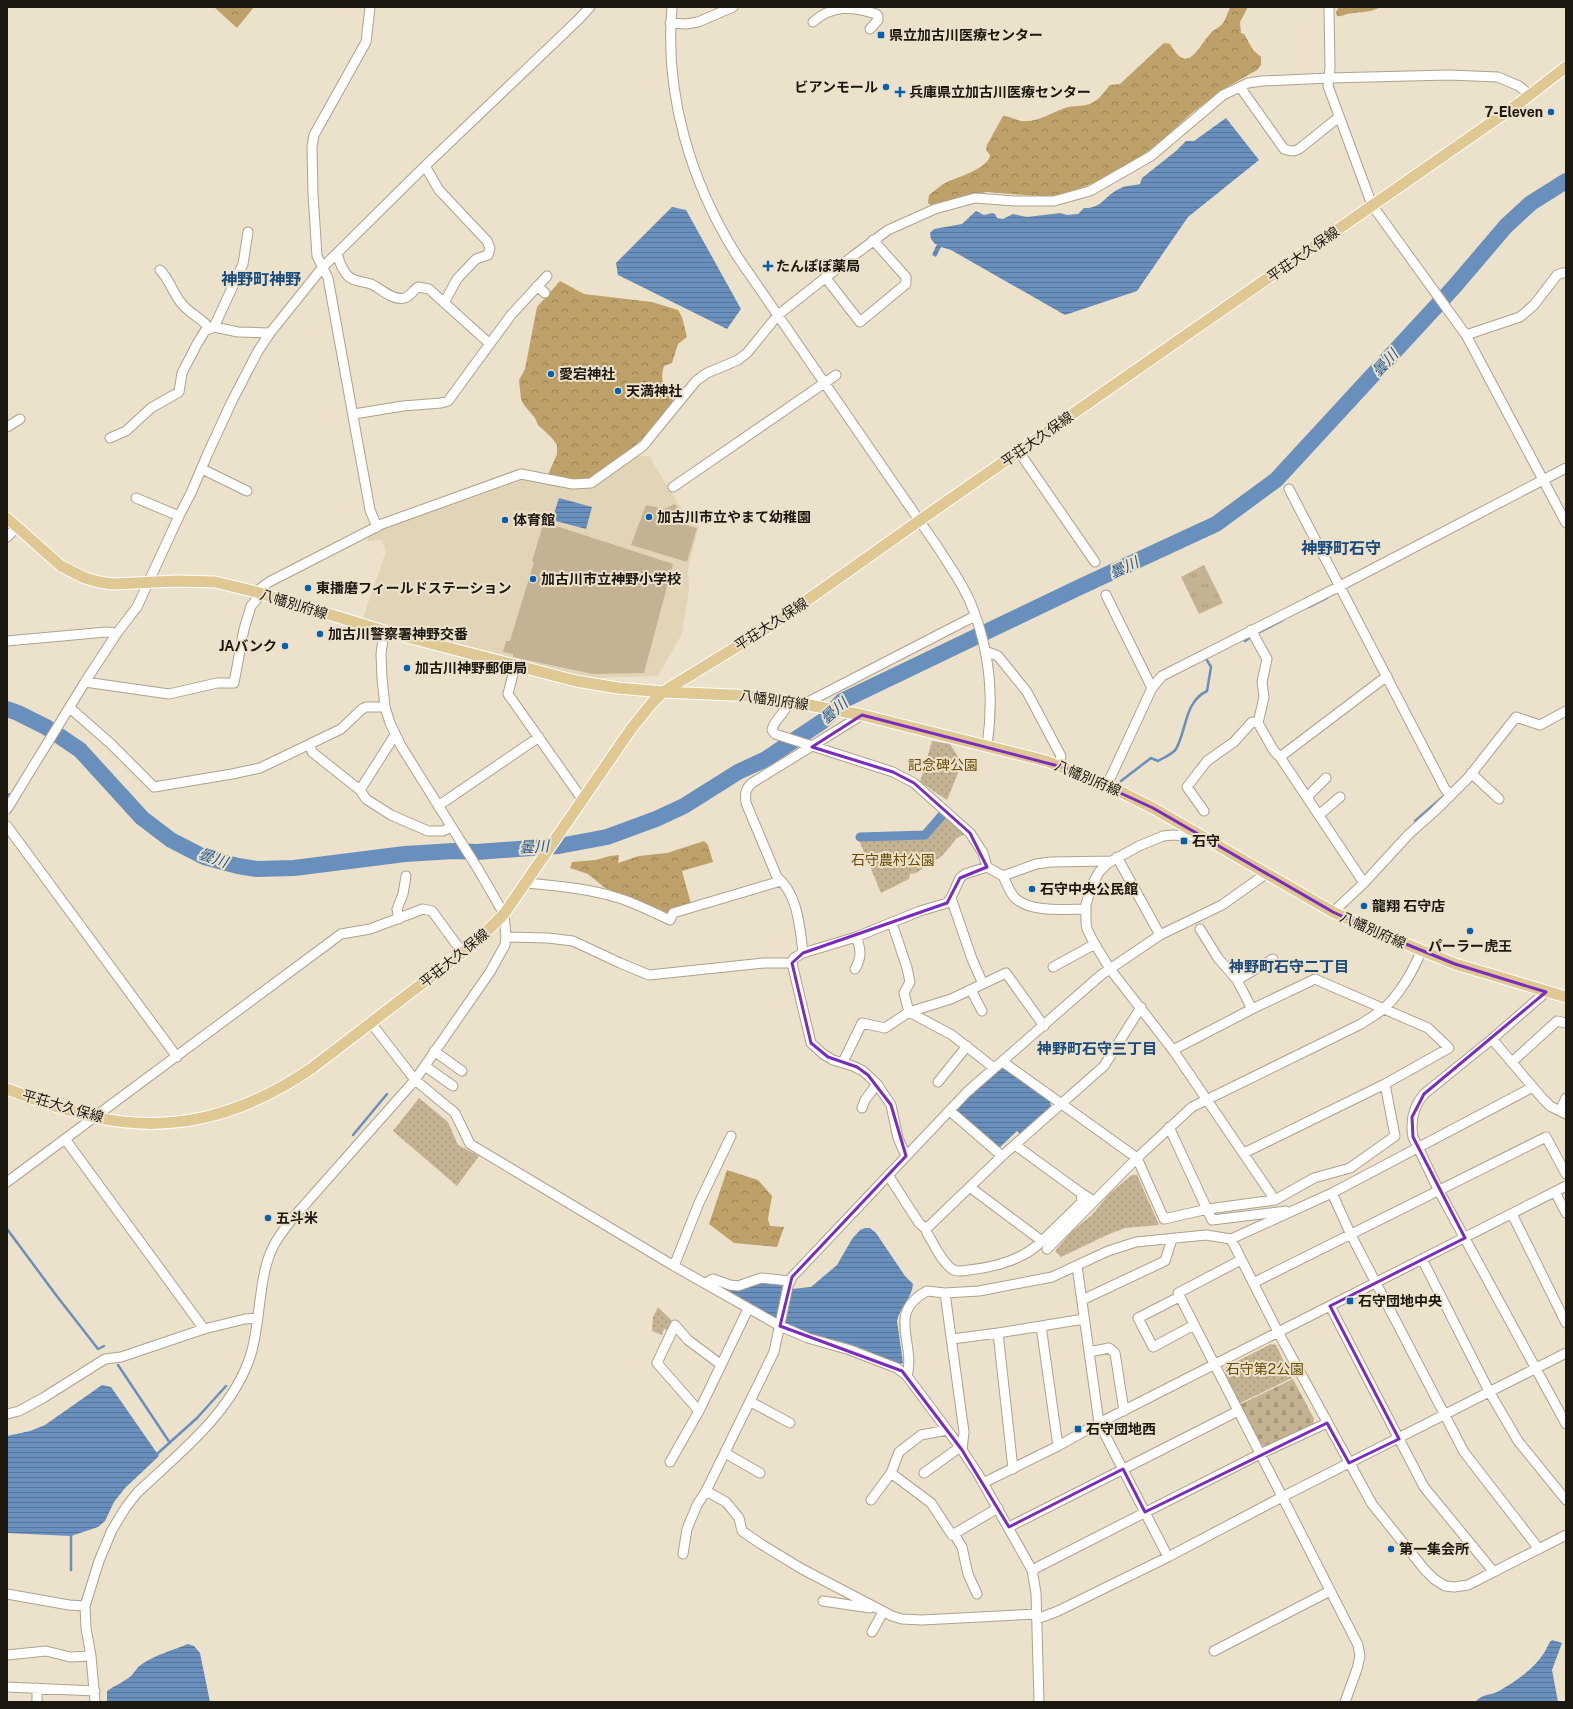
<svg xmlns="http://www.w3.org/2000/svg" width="1573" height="1709" font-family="'Public Sans','Noto Sans JP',sans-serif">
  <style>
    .built { fill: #e2d4b7 }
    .grass { fill: url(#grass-tufts) }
    .forest { fill: url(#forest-crowns) }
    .cemetery { fill: url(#cemetery-stones) }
    .park { fill: url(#park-dots) }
    .garden { fill: #c4b392 }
    .water { fill: url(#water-rules) }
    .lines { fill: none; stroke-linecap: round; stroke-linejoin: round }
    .stream { stroke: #6990bd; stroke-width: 2.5 }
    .canal { stroke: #6990bd; stroke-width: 9 }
    .river { stroke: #6990bd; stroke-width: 16 }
    .minor-casing { stroke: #ada28e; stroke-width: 11 }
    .major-casing { stroke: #fff; stroke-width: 13 }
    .minor { stroke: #fff; stroke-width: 9 }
    .major { stroke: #e0c893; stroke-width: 11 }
    .marked { fill: none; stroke: #7b2cbf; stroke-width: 3; stroke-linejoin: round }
    .poi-dot { fill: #0760ae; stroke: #ece1cb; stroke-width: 1.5 }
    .labels { text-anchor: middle; stroke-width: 4; stroke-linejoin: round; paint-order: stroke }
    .poi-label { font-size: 14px; font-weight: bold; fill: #1c1810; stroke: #ece1cb; text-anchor: start }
    .street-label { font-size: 14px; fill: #1c1810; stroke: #ece1cb }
    .park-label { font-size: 14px; fill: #694d03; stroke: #ece1cb }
    .water-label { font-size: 15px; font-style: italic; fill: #1e5690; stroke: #ece1cb }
    .neighbourhood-label { font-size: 15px; font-weight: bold; fill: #184a7c; stroke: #ece1cb }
    .quarter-label { font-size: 16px; font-weight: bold; fill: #184a7c; stroke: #ece1cb }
  </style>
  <defs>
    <pattern id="grass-tufts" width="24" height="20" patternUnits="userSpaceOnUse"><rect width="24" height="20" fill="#c4b392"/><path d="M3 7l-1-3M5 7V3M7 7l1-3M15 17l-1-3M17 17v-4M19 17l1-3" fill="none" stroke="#a8997d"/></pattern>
    <pattern id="forest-crowns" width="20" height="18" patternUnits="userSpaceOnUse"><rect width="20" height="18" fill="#bda169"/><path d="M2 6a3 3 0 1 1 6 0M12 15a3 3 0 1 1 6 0" fill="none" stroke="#998255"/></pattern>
    <pattern id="cemetery-stones" width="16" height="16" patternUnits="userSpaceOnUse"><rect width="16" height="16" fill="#c4b392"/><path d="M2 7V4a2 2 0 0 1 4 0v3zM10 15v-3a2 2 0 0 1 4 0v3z" fill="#a8997d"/></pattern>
    <pattern id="park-dots" width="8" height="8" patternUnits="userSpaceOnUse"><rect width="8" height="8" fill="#c4b392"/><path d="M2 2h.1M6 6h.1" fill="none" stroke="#a8997d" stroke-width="1.8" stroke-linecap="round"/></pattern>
    <pattern id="water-rules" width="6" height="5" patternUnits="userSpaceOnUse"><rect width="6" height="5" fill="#6990bd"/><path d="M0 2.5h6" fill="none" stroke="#567598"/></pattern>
  </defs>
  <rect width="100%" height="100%" fill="#ece1cb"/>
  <path class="built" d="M637 456H649L691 524 699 526 688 569 689 589 682 634 658 676 587 678 363 618 386 551 381 539 368 542 367 534 520 478H529L581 489 591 485Z"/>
  <path class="grass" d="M1204 565 1223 603 1199 614 1181 577Z"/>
  <path class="forest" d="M214 7H254L237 28Z
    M1230 7H1248L1240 22 1241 33 1244 34 1253 50 1261 57V65L1257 70 1227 87 1193 112 1160 142 1139 158 1098 181 1074 191 1052 196H1038L987 192 969 195 931 205 928 203 929 195C935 190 940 186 947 182 958 177 989 168 990 155L986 150 987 145 1003 116C1011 116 1016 121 1024 121 1039 122 1052 112 1065 108 1074 105 1084 107 1092 103 1100 99 1105 91 1110 85L1120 84 1164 43 1170 44C1188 75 1196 50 1210 34 1213 30 1217 29 1220 26 1225 23 1228 12 1230 7Z
    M1339 7H1381C1366 14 1361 11 1347 14 1343 15 1341 17 1337 16L1336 12Z
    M560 281 584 294 652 302 678 310 682 317 687 337 678 344 672 363 664 366C659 382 665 389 674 402L647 435 626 453 585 482 547 477 557 454V445L551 437 538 425 535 418 524 405 521 399 519 380 525 369 537 307Z
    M704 841 708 845 713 862 682 871 691 904 667 913 605 888 588 874 570 868 572 862 596 860 610 856 619 855 618 863 639 856 667 853Z
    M727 1170 758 1180 772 1196 768 1219 770 1226 784 1227 777 1247 734 1243 709 1224Z"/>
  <path class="cemetery" d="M1293 1379 1314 1419 1313 1425 1264 1447 1261 1446 1239 1405Z"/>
  <path class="park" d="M932 741 950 744 962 763 947 800 920 782Z
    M946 814 967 833 957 838 942 856 916 873 910 874 909 879 881 893 859 840 897 836H926Z
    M419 1098 448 1122 458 1145 479 1156 457 1186 393 1131Z
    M1132 1175H1137L1159 1225 1125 1228 1109 1234 1061 1257 1055 1251 1072 1231 1092 1215 1110 1193Z
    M658 1307 672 1321 668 1330 664 1329 662 1335 652 1331 653 1317Z
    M1271 1344 1276 1345 1292 1378 1238 1404 1223 1374 1226 1367Z"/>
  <path class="garden" d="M675 504 689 526 697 528 687 562 631 545 646 505 664 509Z
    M544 522 673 564 644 673 593 674 513 657V654L503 652 506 641H510L534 562 532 561Z"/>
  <path class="water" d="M1226 118 1259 160 1188 217 1137 291 1065 315 951 250 941 247 936 257 932 255 937 244H935L931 239 930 233 934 229 962 224 976 211 984 215 992 213 995 214 997 218 1003 219 1013 214 1027 217 1060 213 1067 215 1078 214 1084 208C1102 209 1104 196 1119 189 1126 185 1132 186 1140 184L1142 178 1176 151 1186 141H1194Z
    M672 207 686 210 741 309 727 329 618 275 616 263Z
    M559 498 592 507 586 529 552 520Z
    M998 1068H1004L1050 1101 1051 1106 1021 1135 1017 1131 999 1148 957 1113V1108Z
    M865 1228H870L876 1233 905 1276 913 1284C912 1298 900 1307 897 1321L903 1363 896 1365C879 1356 861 1347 842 1342 828 1338 794 1333 785 1322L792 1289 811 1287 837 1265 852 1239 860 1230Z
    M765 1282 784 1285 778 1317 774 1319 719 1287 738 1290Z
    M102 1385 111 1387 159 1456 125 1488 114 1502 105 1521 98 1527 71 1536 7 1533V1436L30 1431 45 1425Z
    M1552 1640 1562 1643 1552 1670 1558 1702H1475C1483 1693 1490 1696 1499 1691 1516 1681 1534 1669 1544 1653 1547 1649 1548 1643 1552 1640Z
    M188 1644 194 1646 200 1653 210 1702H107V1691C116 1685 122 1683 131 1676 135 1672 137 1667 142 1664 155 1655 173 1650 188 1644Z"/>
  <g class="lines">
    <path class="stream" d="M1309 607 1327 598
      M1260 632 1283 620
      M1245 641 1251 637
      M1121 781 1151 758 1158 761C1163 758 1173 754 1176 749 1187 730 1184 702 1207 691L1211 667 1205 657
      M7 794 10 795
      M1415 821 1446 794
      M353 1135 387 1094
      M7 1229 56 1295 98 1349 104 1346
      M118 1365 170 1443
      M157 1454 197 1418 226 1386
      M71 1570V1535"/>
    <path class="canal" d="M860 837 925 835 944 813"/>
    <path class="river" d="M7 709 18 713 46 727 80 750 142 818 171 840 204 857 238 866 257 869 294 868 405 854 454 851 477 852 559 846 607 837 656 819 684 806 738 772 766 759 823 721 842 701 1082 586 1216 524 1276 480 1454 287 1506 226 1531 203 1566 181"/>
    <defs>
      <path id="minor" d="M370 7 366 42 314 135 312 147 313 194 317 256 328 278 370 510 377 527
        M672 7C664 94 691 183 737 256L939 549C950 567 963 584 971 604 990 650 994 698 987 746
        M1329 7 1330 68 1328 86 1372 205 1466 335 1566 523
        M813 22C832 5 852 6 876 14L878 16V20L870 29
        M670 23 686 24 698 22 733 7
        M1240 87 1284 149C1290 151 1294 152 1299 149L1339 117
        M425 166 439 190 487 241 490 248 488 255 476 259 457 279 444 303
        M337 253C339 261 342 270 348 276 354 282 362 281 371 284 380 288 393 301 404 298 410 297 413 290 418 287L429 289 490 344
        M160 270C170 280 173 294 182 304 190 314 202 318 210 329
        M825 277 860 322 906 284V277L873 240
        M537 286 545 293
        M214 327 243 264 248 232
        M1466 335 1520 317 1534 305 1557 275 1562 273H1566
        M354 414 403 406 441 403 448 401 511 315 547 276
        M7 427 20 419
        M110 438 126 431 151 408 179 392 182 373 197 344 205 331 214 327 238 332 270 333
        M1019 452 1095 562
        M202 469 247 491
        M673 487 836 375
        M1289 489 1445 789 1451 795
        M136 498 179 516
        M7 537 17 527
        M256 592 269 582 382 524 521 474 573 484 591 483 643 446 696 381 707 373 738 360 747 353 778 315 853 256 888 230 935 209 975 198 1015 201H1054L1090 191 1151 156 1223 95 1248 83 1262 81 1329 78 1449 75 1498 77 1519 86 1530 95
        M1106 595 1152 688
        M1251 630 1267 659 1262 682 1264 697 1258 723 1274 751 1280 757 1364 883
        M7 641 106 632 117 633
        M985 651 998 656 1027 692 1061 756 1059 765
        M515 666 508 694 582 799
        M85 682 169 694 217 683H234L244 629 251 606 261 594
        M787 701C787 714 775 717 772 730L775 734 893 772 914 783 970 833 983 853 987 867 1003 876 1036 864 1051 862 1111 861
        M804 704 975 616
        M70 708 110 743 154 787 232 774 260 768 341 729 362 709 366 707H385
        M310 744 312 752 360 790 366 799 391 815 428 831H443L451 827
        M1280 757 1387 676
        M1471 773 1499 799
        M1107 785 1152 688 1162 676 1340 586 1566 468
        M360 790 395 735
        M1307 797 1326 778
        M438 806 539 737
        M7 809 85 682 117 633 137 607 179 516 191 493 208 453 232 401 258 351 270 333 322 268 425 166 579 19 590 7
        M1204 811 1187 787 1207 761 1234 742 1252 722 1258 723
        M1319 815 1340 797
        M7 826 177 1057
        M1201 837 1173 835 1163 836 1139 846 1108 863 1099 872 1093 883 1086 904V922L1087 929 1093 941 1110 969 1173 1050 1275 1200 1314 1178 1350 1168 1395 1136 1385 1084
        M1117 857 1160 935
        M1003 876C1006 882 1010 893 1015 898 1031 913 1065 909 1086 909
        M526 883C556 886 586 888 615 897 634 902 652 912 670 920L673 913 781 881
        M951 898 972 959 983 984
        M1333 912 1364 883 1409 834 1435 811 1468 778 1516 717 1540 725 1566 711
        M399 919 397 909 403 894 406 876
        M892 923 907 968 910 982 904 993 909 1012 952 1035 994 1068
        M1200 929 1218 958 1237 980 1252 1009
        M506 937 548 938 573 941 620 963 649 975 764 963H792
        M803 953C800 928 798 894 777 877L746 803C745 794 745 789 752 783L862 715
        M1053 967 1095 944
        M855 969C862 957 861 949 856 937
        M1237 980 1273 959
        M971 990 982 1011
        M1546 992 1492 1039 1424 1094C1413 1107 1410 1121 1413 1137L1439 1191 1566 1424
        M371 1023 415 1080 455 1113 470 1144 674 1266 780 1326 808 1338 850 1350 897 1368 907 1376 960 1447 978 1474 1032 1570 1036 1593 1039 1702
        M1492 1039 1543 1099 1550 1106 1566 1114
        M1173 1050 1252 1009 1315 979 1428 1028 1449 1048 1385 1084 1244 1153
        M434 1051 462 1071
        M843 1062 862 1023 885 1028 909 1012 951 999 1006 973 1044 1026
        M1003 1062 1137 1158 1164 1219 1208 1209 1275 1200
        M1512 1062 1557 1021 1566 1023
        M425 1066 453 1086
        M938 1082 967 1046
        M862 1108 865 1100 877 1084
        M950 1111 1002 1156
        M1560 1111 1566 1098
        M1169 1127 1212 1220 1286 1211
        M65 1139 204 1329
        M1015 1145 1081 1193 1094 1201
        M906 1156 898 1138 891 1105 877 1084 863 1071 853 1066 833 1060 823 1054 811 1043 792 963 794 958 803 953 856 937 920 911 947 903 951 898 960 878 965 874 987 867
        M888 1175 919 1223 926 1229 927 1233C934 1244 941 1261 952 1269 956 1272 964 1271 969 1270 996 1267 1023 1260 1042 1241L971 1188
        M7 1182 341 934 370 929 423 909 432 911 462 952
        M1555 1192 1566 1213
        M1332 1193 1351 1235 1464 1452 1539 1549
        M1512 1214 1566 1323
        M926 1229 1002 1156 1104 1066 1141 1007
        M1231 1239 1278 1332 1372 1504 1425 1570 1434 1579 1445 1586 1454 1587 1468 1585 1566 1535
        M1042 1241 1082 1202 1081 1193
        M1047 1249 1137 1158 1192 1107 1361 1024C1368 1019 1376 1015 1382 1010 1398 997 1414 970 1421 951
        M1422 1259 1490 1393 1518 1441 1566 1500
        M1241 1260 1178 1293 1358 1645 1360 1656 1357 1669 1345 1702
        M674 1266 699 1203 731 1136
        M1077 1266 1099 1423 1168 1557
        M705 1283 713 1279 730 1285 738 1286 761 1278 790 1281
        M1253 1283 1546 1137 1566 1174
        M945 1293 964 1432 962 1450
        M1179 1297 1138 1318 1153 1347 1194 1325
        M1082 1300 1165 1261 1172 1239
        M1330 1306 1424 1487 1493 1571
        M1041 1326 1058 1446
        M998 1333 1013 1469
        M952 1339 998 1333 1084 1319
        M1089 1352 1109 1348 1115 1353 1124 1411
        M907 1376C916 1342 886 1313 927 1291L945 1293 979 1291 1052 1277 1108 1251 1136 1242 1206 1235 1231 1239 1332 1193 1533 1087
        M751 1402 790 1423
        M699 1411 657 1363 675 1325 688 1340 720 1364
        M7 1414 19 1411 43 1398 105 1359 121 1357 204 1329 245 1319 258 1318
        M725 1453 760 1473
        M670 1462 699 1411 748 1309
        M891 1473 931 1503 952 1535 998 1508
        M924 1473 960 1447
        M983 1483 1058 1446 1099 1423 1566 1186
        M706 1491 726 1502 739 1518 742 1531 761 1544 802 1569 892 1616 902 1619 922 1620 1037 1614
        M871 1500 891 1473 899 1452 921 1435 947 1430
        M1009 1527 1238 1411
        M954 1534 962 1547 968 1574 977 1594
        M683 1554 687 1529 697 1505 706 1491 774 1352 788 1286 792 1277 967 1092 1101 975 1160 935 1222 905 1267 873
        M1032 1570 1260 1454 1327 1423
        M7 1594 69 1605 85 1606
        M823 1601 870 1608
        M1037 1619 1058 1611 1168 1557 1282 1497 1566 1353
        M872 1632 883 1612
        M1214 1651 1330 1591
        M7 1655 46 1651 70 1657 91 1656
        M7 1687 95 1691
        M37 1688V1702
        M95 1702 91 1656 86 1628 85 1606 99 1561 112 1530 126 1507 137 1493C179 1453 233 1412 251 1354 261 1321 258 1277 273 1247 278 1237 285 1228 292 1219L415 1080 490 972 505 945 506 937 504 914 478 869 401 746 390 723 385 707 382 678 381 654 384 631"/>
      <path id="major" d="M7 518 61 566 85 578 99 582 113 584 177 581 215 582 256 592 384 631 576 681 618 688 663 692 754 696 787 701 862 715 1046 761 1107 785 1153 808 1333 912 1374 931 1455 964 1566 997
        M7 1089C36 1100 64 1110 94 1117 175 1135 245 1114 312 1068L475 943 504 914 631 729 652 703 663 692 772 625 926 516 1518 104 1566 67"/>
    </defs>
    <use href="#minor" class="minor-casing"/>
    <use href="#major" class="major-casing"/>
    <use href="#minor" class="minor"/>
    <use href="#major" class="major"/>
  </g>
  <path class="marked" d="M862 715 1066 768 1153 808 1333 912 1374 931 1455 964 1546 992 1424 1094 1412 1117 1413 1137 1465 1238 1330 1306 1399 1439 1349 1463 1327 1423 1145 1512 1123 1469 1009 1527 962 1450 902 1371 780 1326 792 1277 906 1156 891 1105 868 1075 857 1067 828 1057 811 1043 792 963 803 953 947 903 960 878 987 867 970 833 914 783 893 772 812 747Z"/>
  <g class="poi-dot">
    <rect x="877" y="31" width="8" height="8" rx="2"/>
    <circle cx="886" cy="87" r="4"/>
    <path d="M898 86h4v4h4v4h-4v4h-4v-4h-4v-4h4z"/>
    <circle cx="1551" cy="112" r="4"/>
    <path d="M766 260h4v4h4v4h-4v4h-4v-4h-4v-4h4z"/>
    <circle cx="551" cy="374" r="4"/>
    <circle cx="618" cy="391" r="4"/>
    <circle cx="649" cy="517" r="4"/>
    <circle cx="505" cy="520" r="4"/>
    <circle cx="533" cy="579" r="4"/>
    <circle cx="308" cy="588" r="4"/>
    <circle cx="320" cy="634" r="4"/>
    <circle cx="285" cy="646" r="4"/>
    <circle cx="407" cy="668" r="4"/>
    <rect x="1180" y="837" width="8" height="8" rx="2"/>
    <circle cx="1032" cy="889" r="4"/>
    <circle cx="1364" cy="906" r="4"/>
    <circle cx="1470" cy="931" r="4"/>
    <circle cx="268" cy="1218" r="4"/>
    <rect x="1346" y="1297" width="8" height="8" rx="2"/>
    <rect x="1074" y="1425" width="8" height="8" rx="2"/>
    <circle cx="1391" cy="1549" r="4"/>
  </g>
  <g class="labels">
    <g class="poi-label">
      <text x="889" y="40">県立加古川医療センター</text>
      <text x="878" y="92" text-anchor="end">ビアンモール</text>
      <text x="909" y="97">兵庫県立加古川医療センター</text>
      <text x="1543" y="117" text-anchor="end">7-Eleven</text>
      <text x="776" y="271">たんぽぽ薬局</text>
      <text x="559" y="379">愛宕神社</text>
      <text x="626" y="396">天満神社</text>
      <text x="657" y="522">加古川市立やまて幼稚園</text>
      <text x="513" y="525">体育館</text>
      <text x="541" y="584">加古川市立神野小学校</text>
      <text x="316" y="593">東播磨フィールドステーション</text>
      <text x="328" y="639">加古川警察署神野交番</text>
      <text x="277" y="651" text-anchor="end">JAバンク</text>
      <text x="415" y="673">加古川神野郵便局</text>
      <text x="1192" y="846">石守</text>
      <text x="1040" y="894">石守中央公民館</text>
      <text x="1372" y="911">龍翔 石守店</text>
      <text x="1470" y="951" text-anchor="middle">パーラー虎王</text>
      <text x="276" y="1223">五斗米</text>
      <text x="1358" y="1306">石守団地中央</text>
      <text x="1086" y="1434">石守団地西</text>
      <text x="1399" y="1554">第一集会所</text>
    </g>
    <g class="street-label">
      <text transform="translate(1303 254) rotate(-35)" y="5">平荘大久保線</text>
      <text transform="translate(1037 439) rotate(-35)" y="5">平荘大久保線</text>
      <text transform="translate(294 604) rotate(17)" y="5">八幡別府線</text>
      <text transform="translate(771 624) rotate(-33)" y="5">平荘大久保線</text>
      <text transform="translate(774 700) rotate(8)" y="5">八幡別府線</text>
      <text transform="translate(1088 778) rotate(23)" y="5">八幡別府線</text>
      <text transform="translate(1373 930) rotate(24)" y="5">八幡別府線</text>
      <text transform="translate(454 958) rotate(-39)" y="5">平荘大久保線</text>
      <text transform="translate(63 1106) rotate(16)" y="5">平荘大久保線</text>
    </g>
    <g class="park-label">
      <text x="943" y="770">記念碑公園</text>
      <text x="893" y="865">石守農村公園</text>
      <text x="1265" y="1374">石守第2公園</text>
    </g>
    <g class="water-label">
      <text transform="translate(1385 363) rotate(-47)" y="5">曇川</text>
      <text transform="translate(1124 568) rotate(-25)" y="5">曇川</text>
      <text transform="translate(834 711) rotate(-40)" y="5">曇川</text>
      <text transform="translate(534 847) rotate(-3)" y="5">曇川</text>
      <text transform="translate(213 858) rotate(19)" y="5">曇川</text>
    </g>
    <g class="neighbourhood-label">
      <text x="1289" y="972">神野町石守二丁目</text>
      <text x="1097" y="1054">神野町石守三丁目</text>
    </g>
    <g class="quarter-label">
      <text x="261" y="285">神野町神野</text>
      <text x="1341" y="554">神野町石守</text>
    </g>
  </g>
  <rect width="1573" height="1709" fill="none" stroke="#1c1810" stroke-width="16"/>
</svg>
